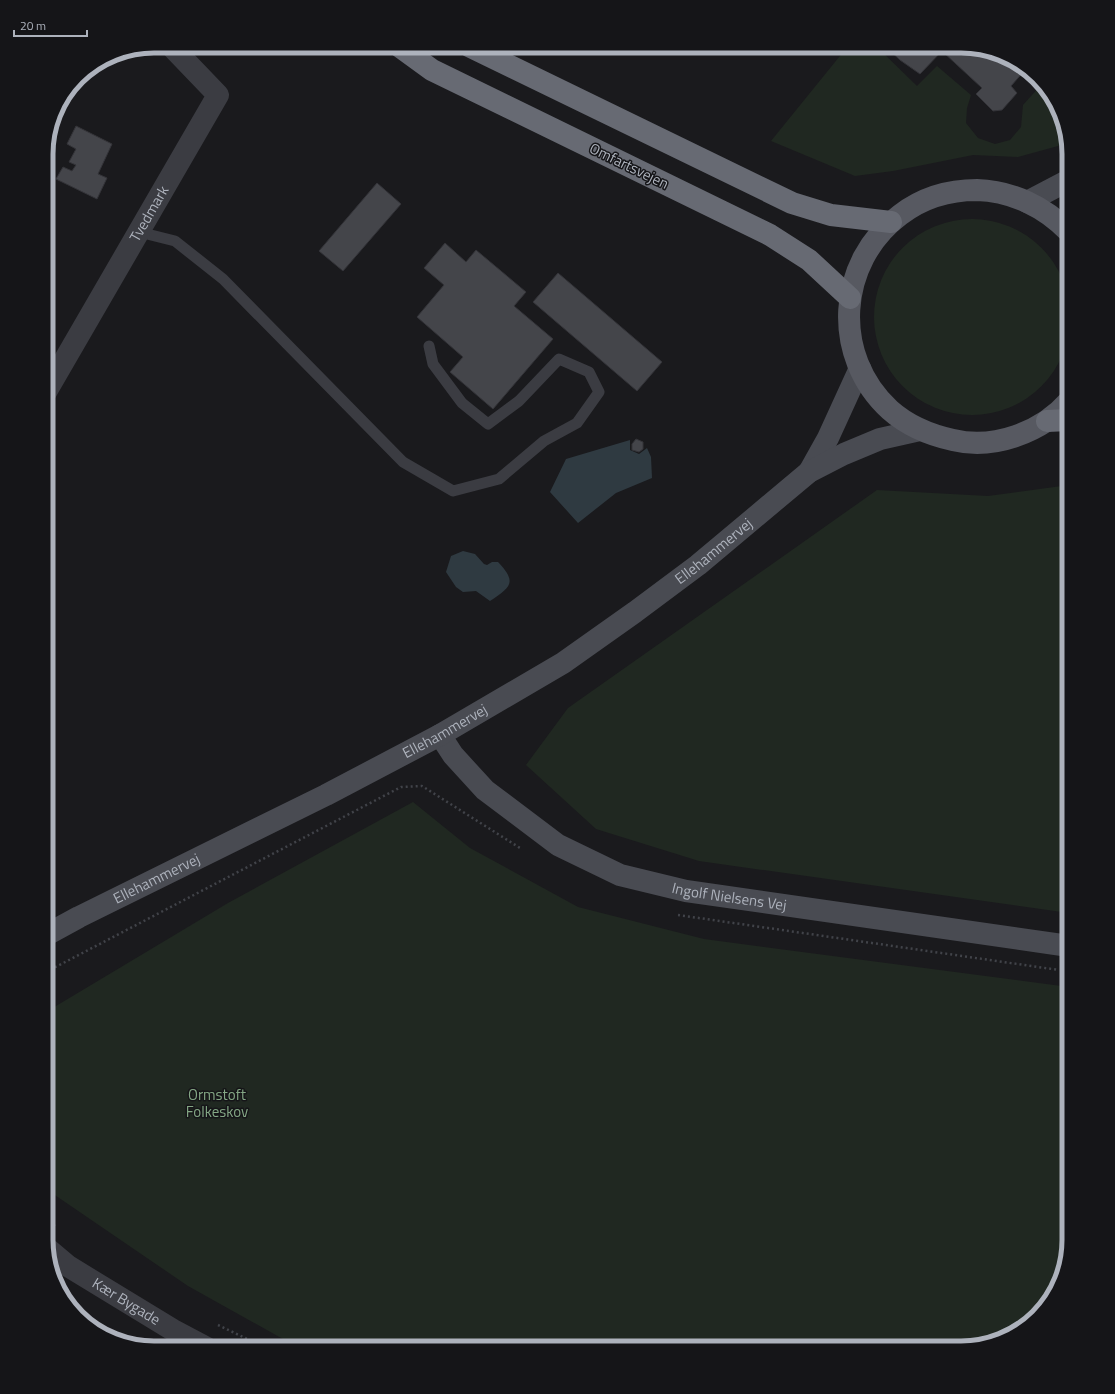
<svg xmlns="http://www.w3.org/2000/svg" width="1115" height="1394" font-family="'Titillium Web',sans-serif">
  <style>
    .green { fill: #202821 }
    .water { fill: #2f3a41 }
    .building { fill: #44454a; stroke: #343439 }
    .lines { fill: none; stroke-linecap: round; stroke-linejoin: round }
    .path { stroke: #414349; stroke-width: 2.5; stroke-dasharray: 2 3; stroke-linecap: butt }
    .lane { stroke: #3b3c42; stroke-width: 11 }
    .street { stroke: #3b3c42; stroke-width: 22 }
    .secondary { stroke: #494b52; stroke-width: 22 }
    .primary { stroke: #575961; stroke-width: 22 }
    .highway { stroke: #676a73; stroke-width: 22 }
    .labels { text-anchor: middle; stroke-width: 3; stroke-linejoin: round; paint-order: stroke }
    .street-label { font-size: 15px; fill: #adb2bc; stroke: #151518 }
    .park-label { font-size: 15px; fill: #84a785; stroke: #151518 }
    .rim { fill: none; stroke: #adb2bc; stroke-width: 5 }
  </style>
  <rect width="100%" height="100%" fill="#1a1a1d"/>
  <path class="green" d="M848 46H876L917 86 937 66 971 95 967 108 966 123 978 138 995 144 1010 140 1021 127 1023 105 1041 85 1051 94 1065 141 1058 146 1018 157 973 155 893 171 855 176 771 141Z
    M874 317a98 98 0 1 1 196 0a98 98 0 1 1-196 0Z
    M1069 485V913L699 861 596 829 526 765 568 708 877 490 988 496Z
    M413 802 470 848 578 907 704 939 1069 987V1240L1055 1294 1021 1330 961 1348H299L188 1286 46 1189V1012L228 903Z"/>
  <path class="water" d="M630 440V450L639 454 647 448 651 457 652 478 616 493 578 523 550 492 566 459Z
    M463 551 475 554 484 564 487 565 492 562H498C518 583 510 587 490 601L476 591 463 592 456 587 446 572 451 556Z"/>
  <path class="building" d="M885 46H968L1015 60 1025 70 1011 86 1017 93 1002 110 993 111 976 94 982 88 942 51 920 74 900 60Z
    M76 126 112 144 98 174 107 178 97 199 56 179 63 167 72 171 76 165 69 162 76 149 67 144Z
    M377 183 401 204 343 271 319 251Z
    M445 243 466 262 476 250 526 292 514 306 553 339 493 409 450 372 463 357 417 317 444 285 424 268Z
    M558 273 662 362 637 391 533 302Z
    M636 439 643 442V449L639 452 632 450V444Z"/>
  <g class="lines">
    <path class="path" d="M678 915 1059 970
      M46 972 401 787 422 786 520 848
      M46 1220 55 1226
      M218 1325 266 1348"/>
    <path class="lane" d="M139 232 175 241 223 279 403 462 453 491 499 479 544 441 577 423 599 392 589 372 559 359 519 401 488 424 462 403 433 364 429 346"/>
    <g class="street">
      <path id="s1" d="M46 392 218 95 171 46"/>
      <path id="s2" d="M49 1250 68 1266 173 1330 207 1348"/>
    </g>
    <g class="secondary">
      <path d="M1027 202 1069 180"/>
      <path d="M809 472 828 438 860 368"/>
      <path id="s3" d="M440 735 453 755 485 790 558 845 620 875 686 891 1069 946"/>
      <path id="s4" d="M46 935 79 917 326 795 440 735 563 663 635 612 698 565 809 472 844 454 880 439 920 430"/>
    </g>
    <path class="primary" d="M1069 401C1042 432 994 450 953 440 930 435 908 426 890 410 831 356 837 262 900 215 922 198 949 190 977 190 1012 191 1045 207 1069 232"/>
    <path class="highway" d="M399 46 432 70 770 235 809 260 850 298
      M469 46 792 203 831 215 891 222
      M1047 421 1069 420"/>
  </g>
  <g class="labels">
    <g class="street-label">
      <text transform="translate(629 166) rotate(26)" y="5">Omfartsvejen</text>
      <text dy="5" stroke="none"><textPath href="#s1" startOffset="206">Tvedmark</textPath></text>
      <text dy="5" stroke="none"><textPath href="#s4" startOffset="772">Ellehammervej</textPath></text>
      <text dy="5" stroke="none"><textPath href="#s4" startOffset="448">Ellehammervej</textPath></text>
      <text dy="5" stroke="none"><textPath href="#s4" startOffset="124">Ellehammervej</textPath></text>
      <text dy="5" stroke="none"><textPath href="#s3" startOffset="343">Ingolf Nielsens Vej</textPath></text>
      <text dy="5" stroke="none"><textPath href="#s2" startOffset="93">Kær Bygade</textPath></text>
    </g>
    <g class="park-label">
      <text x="217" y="1100">Ormstoft<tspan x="217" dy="17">Folkeskov</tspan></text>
    </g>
  </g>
  <path d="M0 0H1115V1394H0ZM154 53H961A101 101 0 0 1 1062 154V1240A101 101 0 0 1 961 1341H154A101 101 0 0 1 53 1240V154A101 101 0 0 1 154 53Z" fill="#151518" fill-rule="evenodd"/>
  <path class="rim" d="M154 53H961A101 101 0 0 1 1062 154V1240A101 101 0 0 1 961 1341H154A101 101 0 0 1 53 1240V154A101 101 0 0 1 154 53Z"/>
  <path d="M14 30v6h73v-6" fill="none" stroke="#adb2bc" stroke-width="2"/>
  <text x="20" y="30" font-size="12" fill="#adb2bc" stroke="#151518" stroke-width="3" paint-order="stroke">20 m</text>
</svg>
